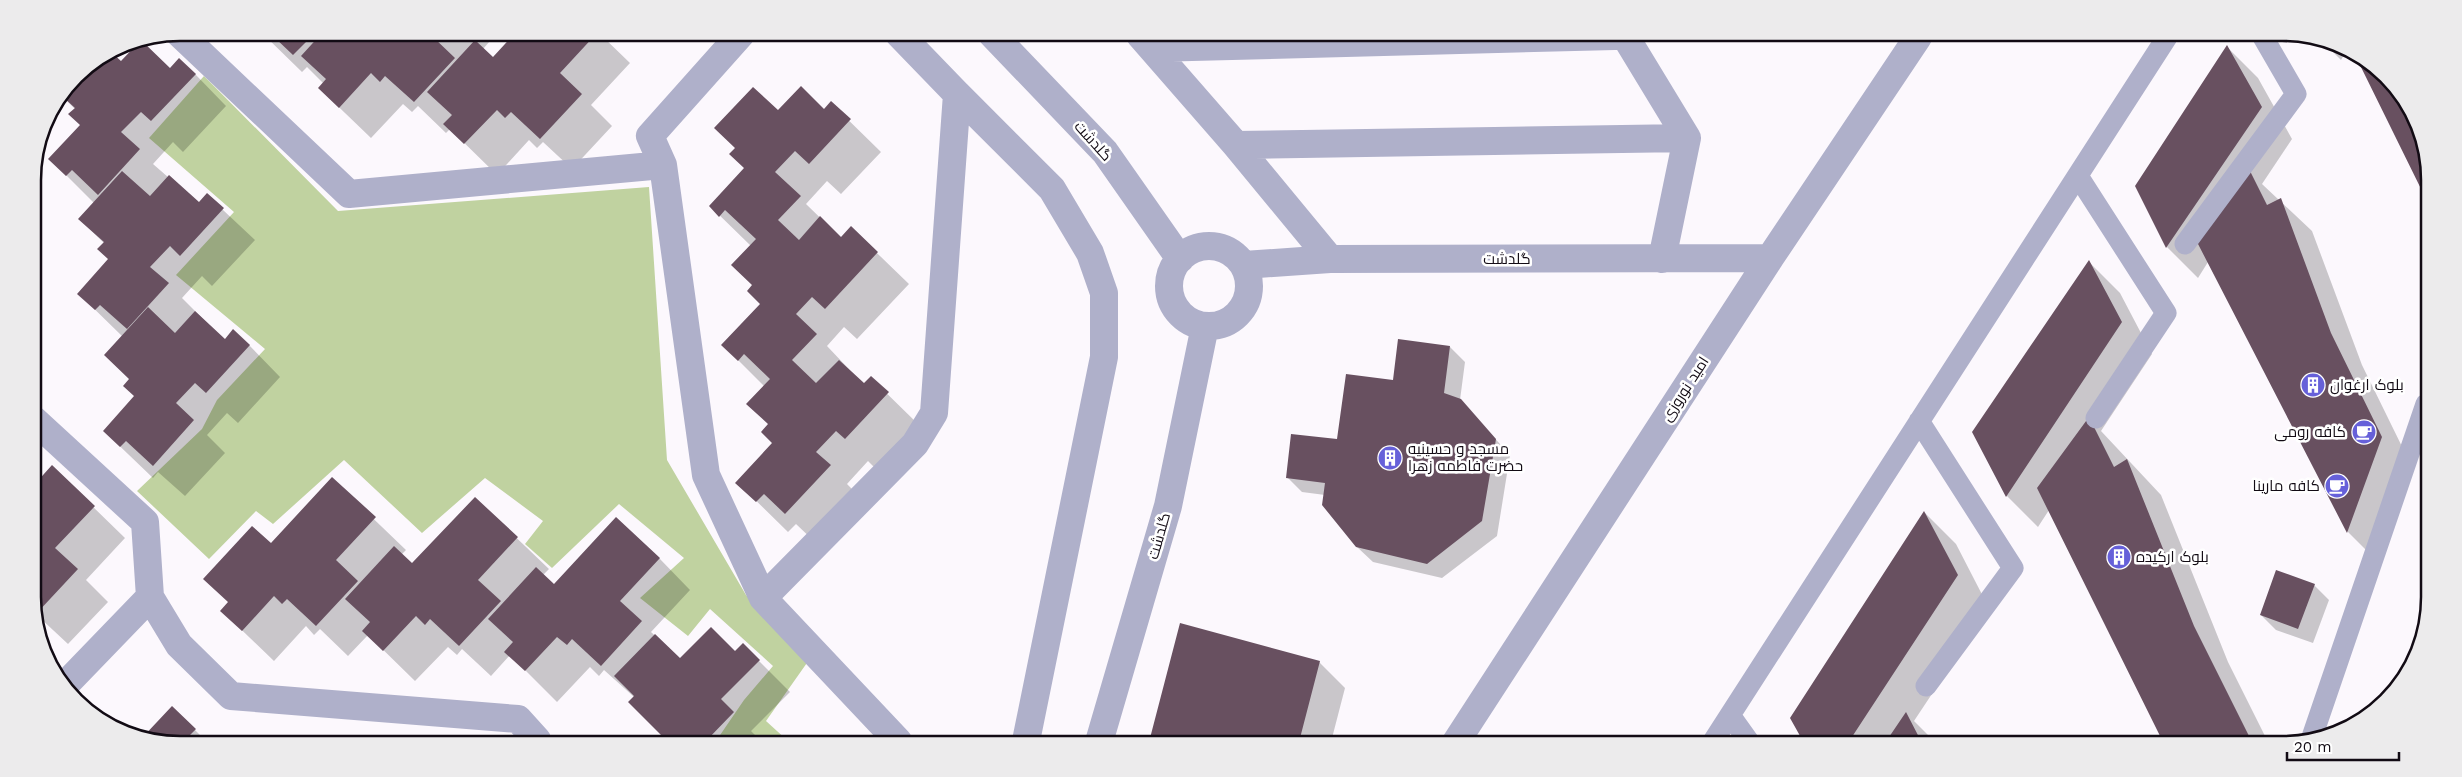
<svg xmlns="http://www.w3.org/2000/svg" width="2462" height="777" font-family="'Work Sans',Cairo,sans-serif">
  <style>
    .green { fill: #c0d2a0 }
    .shadow { fill: #0003 }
    .building { fill: #685060 }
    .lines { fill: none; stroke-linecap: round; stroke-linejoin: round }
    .lane { stroke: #afb0ca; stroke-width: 21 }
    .street { stroke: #afb0ca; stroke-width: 28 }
    .labels { text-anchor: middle; stroke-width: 5; stroke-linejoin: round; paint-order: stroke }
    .street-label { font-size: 15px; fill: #120b14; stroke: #fff }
    .poi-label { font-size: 15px; fill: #120b14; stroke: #fff; text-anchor: start }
    .rim { fill: none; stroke: #120b14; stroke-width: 2.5 }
  </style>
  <rect width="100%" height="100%" fill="#fcf8fd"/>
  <path class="green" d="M204 76 338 211 649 187 667 460 746 595 809 660 766 721 788 741H716L744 700 773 666 710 609 688 636 640 598 684 558 619 504 552 568 525 544 543 521 485 478 422 533 344 460 273 524 256 511 209 559 137 491 202 429 217 400 265 349 176 275 234 212 149 138Z"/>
  <path class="shadow" d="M262 33H497L483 49 494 59 517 33 600 34 630 63 591 105 612 126 572 169 543 142 537 148 529 140 497 175 450 129 446 133 418 106 412 112 403 104 371 138 319 88 324 84 307 67 302 72Z
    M2319 38 2345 53 2341 60Z
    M2227 47 2258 78 2292 139 2262 184 2312 231 2362 365 2413 469 2379 563 2348 532 2208 262 2198 278 2167 247 2136 186Z
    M110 53 121 63 195 74 226 106 183 152 173 142 153 164 199 204 207 195 255 240 212 286 202 276 182 298 225 341 249 345 280 377 238 423 227 413 207 435 225 453 185 496 158 472 153 478 104 431 135 397 130 380 123 337 79 294 110 260 104 243 79 219 94 203 50 159 81 125 75 109 62 96 76 76Z
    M831 103 881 152 841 194 827 181 806 204 841 238 851 228 909 284 857 339 844 327 827 346 864 385 871 378 919 425 877 470 868 461 847 484 861 498 817 544 796 524 788 532 737 482 773 443 764 386 723 345 761 304 753 286 751 246 710 206 746 169 779 112 824 110Z
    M2089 262 2120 293 2152 354 2101 431 2161 495 2228 662 2269 744H2166L2049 510 2038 527 2007 496 1974 432Z
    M1450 347 1465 362 1460 400 1510 455 1497 536 1442 578 1373 562 1357 547 1325 495 1302 492 1287 477 1339 440 1394 381Z
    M52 467 125 538 86 580 108 602 68 644 39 617 35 622V486Z
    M332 479 406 550 401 555 412 565 475 498 549 569 543 575 554 585 659 558 690 590 651 632 681 660 735 652 743 645 790 692 751 731 761 741H668L629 702 634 697 604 670 599 676 590 667 557 702 510 655 491 676 462 649 457 655 448 647 415 681 368 635 348 656 320 629 314 635 306 626 274 661 222 611 271 545Z
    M1925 513 1956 544 1989 608 1914 721 1936 743H1805L1792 718Z
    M2314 585 2329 600 2313 643 2276 630 2261 615Z
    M1319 662 1345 688 1331 742H1150Z
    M172 708 195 730 205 740 142 739Z"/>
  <path class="building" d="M261 33H315L293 55 274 37 270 42Z
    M322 33H437L433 37 455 58 414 102 385 76 380 82 371 73 339 108 318 88 326 79 301 56Z
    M515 33H597L560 73 582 94 540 139 511 112 505 118 497 110 464 144 443 124 452 115 427 92 475 40 493 57Z
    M141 40 170 68 179 58 196 74 151 121 141 112 121 132 140 149 98 195 72 170 66 176 48 159 80 125 68 114 75 108 62 96 76 76 111 52 121 61Z
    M2227 45 2262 107 2166 248 2135 186Z
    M2358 61 2393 83 2427 152 2426 199Z
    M801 86 824 109 831 101 851 119 809 164 795 151 775 172 801 196 778 220 799 240 820 216 841 237 851 226 878 252 825 309 812 297 796 314 817 334 792 360 816 383 839 360 864 383 871 376 889 392 845 439 836 431 816 452 831 465 785 514 764 494 756 502 735 483 772 443 761 432 768 424 746 404 770 379 744 354 738 361 721 345 760 304 747 291 752 285 731 265 756 239 725 210 719 217 709 206 744 168 729 154 735 148 714 128 753 87 778 110Z
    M122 171 150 196 169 175 199 202 207 193 224 208 180 256 170 246 150 267 169 283 127 329 100 305 95 310 77 294 108 259 97 249 104 242 78 219Z
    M2250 171 2267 205 2281 198 2331 333 2382 437 2347 533 2197 242Z
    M2089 260 2122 322 2006 497 1972 432Z
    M148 307 175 333 195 311 225 339 233 329 250 345 206 393 195 383 176 403 194 420 153 466 126 441 120 447 103 431 134 396 123 386 129 379 104 355Z
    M1398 339 1450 346 1444 393 1461 399 1496 439 1482 521 1427 564 1356 547 1322 505 1325 483 1286 478 1291 434 1337 439 1346 374 1393 380Z
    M2089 417 2114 467 2127 459 2194 626 2253 744H2164L2037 488Z
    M52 465 95 506 55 548 78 569 36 614 35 484Z
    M332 477 376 517 336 560 358 581 316 626 287 599 282 604 274 596 242 631 220 611 228 602 203 579 252 526 271 543Z
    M475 497 518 537 478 580 501 601 459 646 430 619 425 625 416 616 383 651 362 631 370 622 345 599 394 546 412 563Z
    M1924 511 1958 575 1848 743H1804L1790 718Z
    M616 517 660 558 620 601 642 621 601 666 572 639 567 645 557 637 525 671 504 652 513 642 488 619 536 567 554 584Z
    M2276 570 2315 584 2298 629 2260 615Z
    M1180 623 1320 661 1299 742H1149Z
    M711 627 735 651 743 643 760 660 721 699 734 712 706 741H677L673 737 667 741 628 702 634 696 614 676 655 634 680 658Z
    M172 706 196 729 189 736 194 740 141 739Z
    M1906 712 1922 743H1885Z"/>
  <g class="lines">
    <path class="lane" d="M2078 176 2166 313 2096 418
      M2185 244 2296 94 2263 37
      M1919 421 2013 568 1926 686
      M1730 715 1750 743
      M2311 740 2426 404
      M1712 743 2167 37"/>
    <path class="street" d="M179 33 349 194 663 165
      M741 34 650 136 663 165 706 475 763 598 898 741
      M992 34 1105 152 1180 259
      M1140 35 1236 145 1687 138 1625 36
      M1152 48 1615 36
      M957 94 1052 189 1090 253 1104 293V357L1026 741
      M1236 145 1330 259
      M1169 286a40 40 0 1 1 80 0a40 40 0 1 1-80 0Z
      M1662 259 1687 138
      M1244 265 1330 259 1770 258
      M34 420 145 522 150 597 179 645 231 696 518 719 537 740
      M763 598 915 444 934 413 957 94 899 34
      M65 685 150 597
      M1099 742 1168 506 1205 326
      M1456 742 1770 258 1918 37"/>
  </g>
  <defs>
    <symbol id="building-disc" viewBox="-11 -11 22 22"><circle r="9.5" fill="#6660d9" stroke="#fff"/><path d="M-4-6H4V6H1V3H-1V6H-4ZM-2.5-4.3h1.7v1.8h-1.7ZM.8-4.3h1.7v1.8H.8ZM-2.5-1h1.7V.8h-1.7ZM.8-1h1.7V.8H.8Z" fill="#fff"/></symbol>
    <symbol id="cafe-disc" viewBox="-11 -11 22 22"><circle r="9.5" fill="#6660d9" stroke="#fff"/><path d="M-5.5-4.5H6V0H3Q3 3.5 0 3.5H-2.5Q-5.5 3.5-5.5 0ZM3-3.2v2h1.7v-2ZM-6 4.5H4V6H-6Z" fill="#fff"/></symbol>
  </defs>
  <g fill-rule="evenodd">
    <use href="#building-disc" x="2299" y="371" width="28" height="28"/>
    <use href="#cafe-disc" x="2350" y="418" width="28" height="28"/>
    <use href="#building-disc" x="1376" y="444" width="28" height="28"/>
    <use href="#cafe-disc" x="2323" y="472" width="28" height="28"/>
    <use href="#building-disc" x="2105" y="543" width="28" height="28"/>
  </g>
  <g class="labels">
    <g class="street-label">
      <text transform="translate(1093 141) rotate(48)" y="5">گلدشت</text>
      <text x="1507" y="264">گلدشت</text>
      <text transform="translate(1685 389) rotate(-57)" y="5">امید نوروزی</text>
      <text transform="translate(1159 536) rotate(-74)" y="5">گلدشت</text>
    </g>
    <g class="poi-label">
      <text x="2330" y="390">بلوک ارغوان</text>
      <text x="2346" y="437" text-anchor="end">کافه رومی</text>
      <text x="1408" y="454">مسجد و حسینیه<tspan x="1408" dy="17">حضرت فاطمه زهرا</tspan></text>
      <text x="2320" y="491" text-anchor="end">کافه مارینا</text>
      <text x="2136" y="562">بلوک ارکیده</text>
    </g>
  </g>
  <path d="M0 0H2462V777H0ZM180 41H2282A139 139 0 0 1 2421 180V597A139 139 0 0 1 2282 736H180A139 139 0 0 1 41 597V180A139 139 0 0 1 180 41Z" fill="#ecebec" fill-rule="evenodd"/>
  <path class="rim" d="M180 41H2282A139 139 0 0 1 2421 180V597A139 139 0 0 1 2282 736H180A139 139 0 0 1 41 597V180A139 139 0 0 1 180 41Z"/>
  <path d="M2287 752v8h112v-8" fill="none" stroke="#120b14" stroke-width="2.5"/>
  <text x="2294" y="752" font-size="15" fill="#120b14" stroke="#ffffff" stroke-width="4" paint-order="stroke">20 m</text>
</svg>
